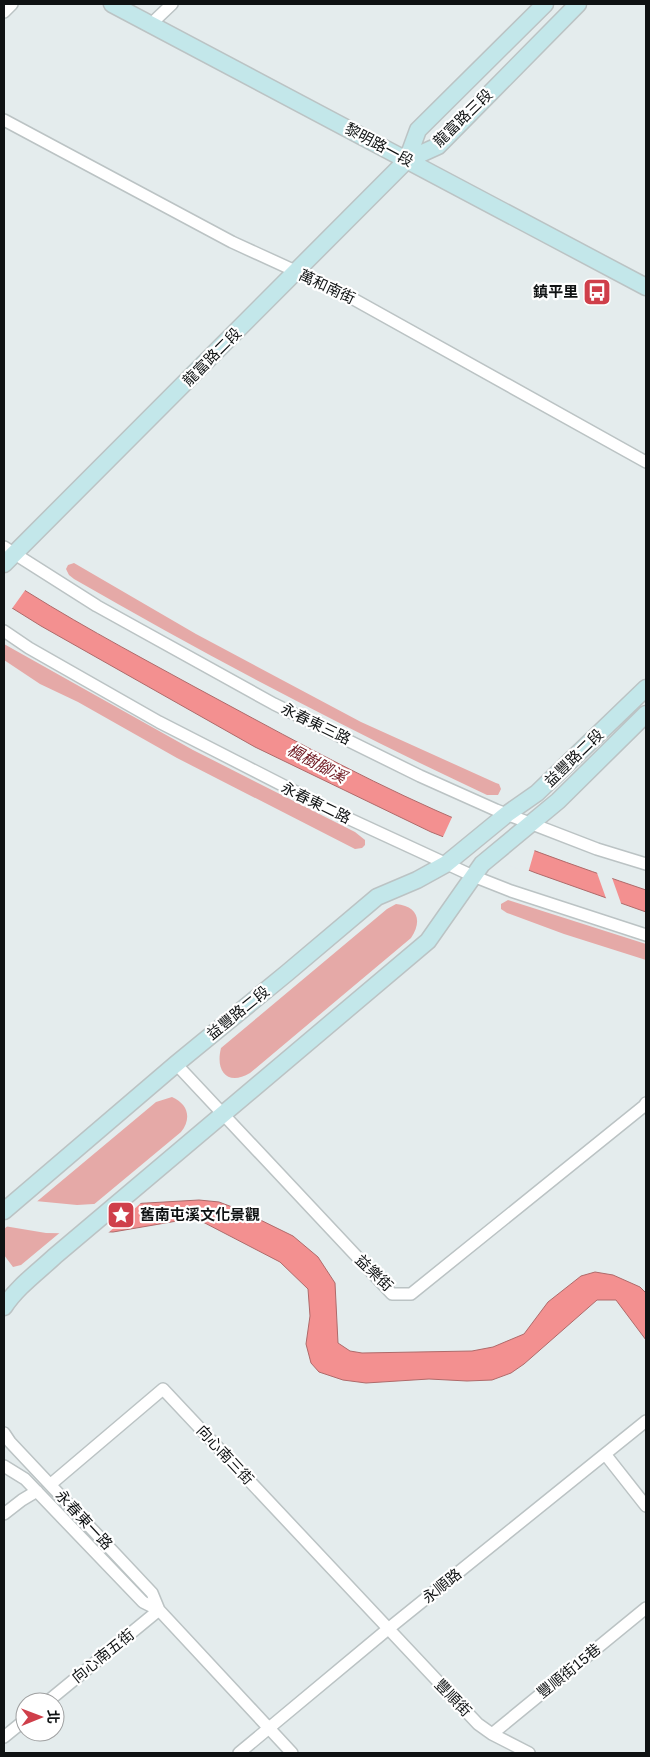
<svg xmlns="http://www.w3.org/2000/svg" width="650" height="1757" font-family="Arial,'Noto Sans TC',sans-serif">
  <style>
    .green { fill: #e5a9a7 }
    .water { fill: #f39090; stroke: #af6a6a }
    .pier { fill: #e4eced }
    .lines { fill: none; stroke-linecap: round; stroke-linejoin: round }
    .street-casing { stroke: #bbc3c4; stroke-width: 14 }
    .secondary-casing { stroke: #bbc3c4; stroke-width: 19 }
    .street { stroke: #fff; stroke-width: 11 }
    .secondary { stroke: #c3e7ea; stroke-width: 16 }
    .labels { text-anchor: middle; stroke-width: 4.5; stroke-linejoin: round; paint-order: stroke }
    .street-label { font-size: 15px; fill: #0f1213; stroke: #fff }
    .poi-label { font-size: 15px; font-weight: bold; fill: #0f1213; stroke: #fff; text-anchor: end }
    .water-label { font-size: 16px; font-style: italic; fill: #6e1820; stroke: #fff }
  </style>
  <rect width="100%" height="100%" fill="#e4eced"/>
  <path class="green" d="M74 563 196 634 361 722 496 783 499 784 501 789 498 795H487C346 729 209 657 74 579L69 575 66 569 68 565Z
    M4 644 193 750 355 832 365 840V845L362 848 355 849 177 758 78 702 40 684 4 660Z
    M508 900 646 944V960L564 934 507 913 501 909V904Z
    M396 904C417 906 423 920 411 938L250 1073C228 1086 215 1072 221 1048L387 909Z
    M172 1097C188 1104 192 1118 181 1132L21 1265 13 1267 4 1255V1229L156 1102Z"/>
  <path class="water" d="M4 577C65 617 129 651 193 686 273 729 352 773 435 810 504 841 575 866 646 890V912L536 873 431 832 255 747 41 626 4 603Z
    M4 1200 77 1207 199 1200 219 1202 240 1210 293 1236 318 1257 335 1283 338 1343 350 1351 362 1353 472 1351 493 1347 524 1334 548 1302 581 1276 595 1272 613 1275 640 1287 646 1293V1340L616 1300H597L524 1364 511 1373 492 1380 467 1381 429 1379 366 1383 343 1380 319 1372 311 1363 306 1344 310 1316 308 1289 280 1262 201 1221H177L113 1232 47 1230Z"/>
  <path class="pier" d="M4 575 26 589 11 610 4 606Z
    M453 815 535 849 528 873 442 839Z
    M596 870 611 875 622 906 607 901Z
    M4 1198 77 1205 143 1201 107 1234 46 1233 4 1226Z"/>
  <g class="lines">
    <defs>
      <path id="street" d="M4 12 12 4
        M151 24 172 4
        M4 120 232 242 339 291 646 462
        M4 547 97 606 274 704 420 776 496 810 597 849 646 864
        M4 631 29 648 159 722 343 816 473 876 511 891 646 935
        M176 1064 392 1294H411L644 1106 646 1103
        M4 1433 10 1442 152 1593 159 1610 292 1753
        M605 1454 646 1506
        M4 1466 25 1479 143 1602 159 1610
        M51 1484 163 1389 478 1724 492 1734 529 1753
        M4 1514 22 1500 37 1491
        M47 1702 159 1610
        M492 1734 646 1608
        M4 1737 25 1720
        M239 1753 388 1629 646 1421"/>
      <path id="secondary" d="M112 4 646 287
        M407 160 418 130 545 4
        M4 564 407 160 438 146 578 4
        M4 1211 176 1064 287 973 377 897 417 880 446 864 507 814 537 793 646 688
        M4 1307C17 1287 38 1272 55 1256L428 941 482 864 558 801 646 714"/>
    </defs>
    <use href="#street" class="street-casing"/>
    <use href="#secondary" class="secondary-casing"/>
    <use href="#street" class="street"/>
    <use href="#secondary" class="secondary"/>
  </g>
  <defs>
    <symbol id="bus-square" viewBox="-11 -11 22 22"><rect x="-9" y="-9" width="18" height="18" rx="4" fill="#cf3f4a" stroke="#fff"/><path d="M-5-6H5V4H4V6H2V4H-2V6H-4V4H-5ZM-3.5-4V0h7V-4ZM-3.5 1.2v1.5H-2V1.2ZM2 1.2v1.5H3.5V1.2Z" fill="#fff"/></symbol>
    <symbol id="sight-square" viewBox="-11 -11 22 22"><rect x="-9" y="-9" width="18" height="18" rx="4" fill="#cf3f4a" stroke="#fff"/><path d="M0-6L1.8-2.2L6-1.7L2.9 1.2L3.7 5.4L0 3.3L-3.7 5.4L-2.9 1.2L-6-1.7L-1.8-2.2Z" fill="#fff"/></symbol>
  </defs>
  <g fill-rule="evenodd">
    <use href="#bus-square" x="581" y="276" width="32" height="32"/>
    <use href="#sight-square" x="105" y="1199" width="32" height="32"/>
  </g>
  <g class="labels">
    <g class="street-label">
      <text transform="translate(463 118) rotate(-44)" y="5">龍富路三段</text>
      <text transform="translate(379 145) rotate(28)" y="5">黎明路一段</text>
      <text transform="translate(327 287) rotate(25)" y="5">萬和南街</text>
      <text transform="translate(212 357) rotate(-45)" y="5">龍富路二段</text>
      <text transform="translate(316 724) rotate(26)" y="5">永春東三路</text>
      <text transform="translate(574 758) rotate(-44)" y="5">益豐路二段</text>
      <text transform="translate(316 803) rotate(26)" y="5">永春東二路</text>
      <text transform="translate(238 1013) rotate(-39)" y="5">益豐路二段</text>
      <text transform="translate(374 1273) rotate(44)" y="5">益樂街</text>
      <text transform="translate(225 1455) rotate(47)" y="5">向心南三街</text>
      <text transform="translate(84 1520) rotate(47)" y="5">永春東一路</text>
      <text transform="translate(442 1586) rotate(-39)" y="5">永順路</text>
      <text transform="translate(103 1656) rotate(-39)" y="5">向心南五街</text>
      <text transform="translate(569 1671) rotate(-39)" y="5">豐順街15巷</text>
      <text transform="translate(453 1698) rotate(46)" y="5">豐順街</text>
    </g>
    <g class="poi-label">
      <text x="578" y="297">鎮平里</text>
      <text x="140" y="1220" text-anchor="start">舊南屯溪文化景觀</text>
    </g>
    <g class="water-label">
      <text transform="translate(317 763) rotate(28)" y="6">楓樹腳溪</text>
    </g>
  </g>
  <rect width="650" height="1757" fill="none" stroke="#0f1213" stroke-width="10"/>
  <g transform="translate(40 1717) rotate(89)"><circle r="24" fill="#ffffff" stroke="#9fa0a1"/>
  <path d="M0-4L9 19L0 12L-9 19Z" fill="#cf3f4a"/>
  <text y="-8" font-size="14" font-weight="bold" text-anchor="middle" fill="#0f1213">北</text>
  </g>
</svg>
